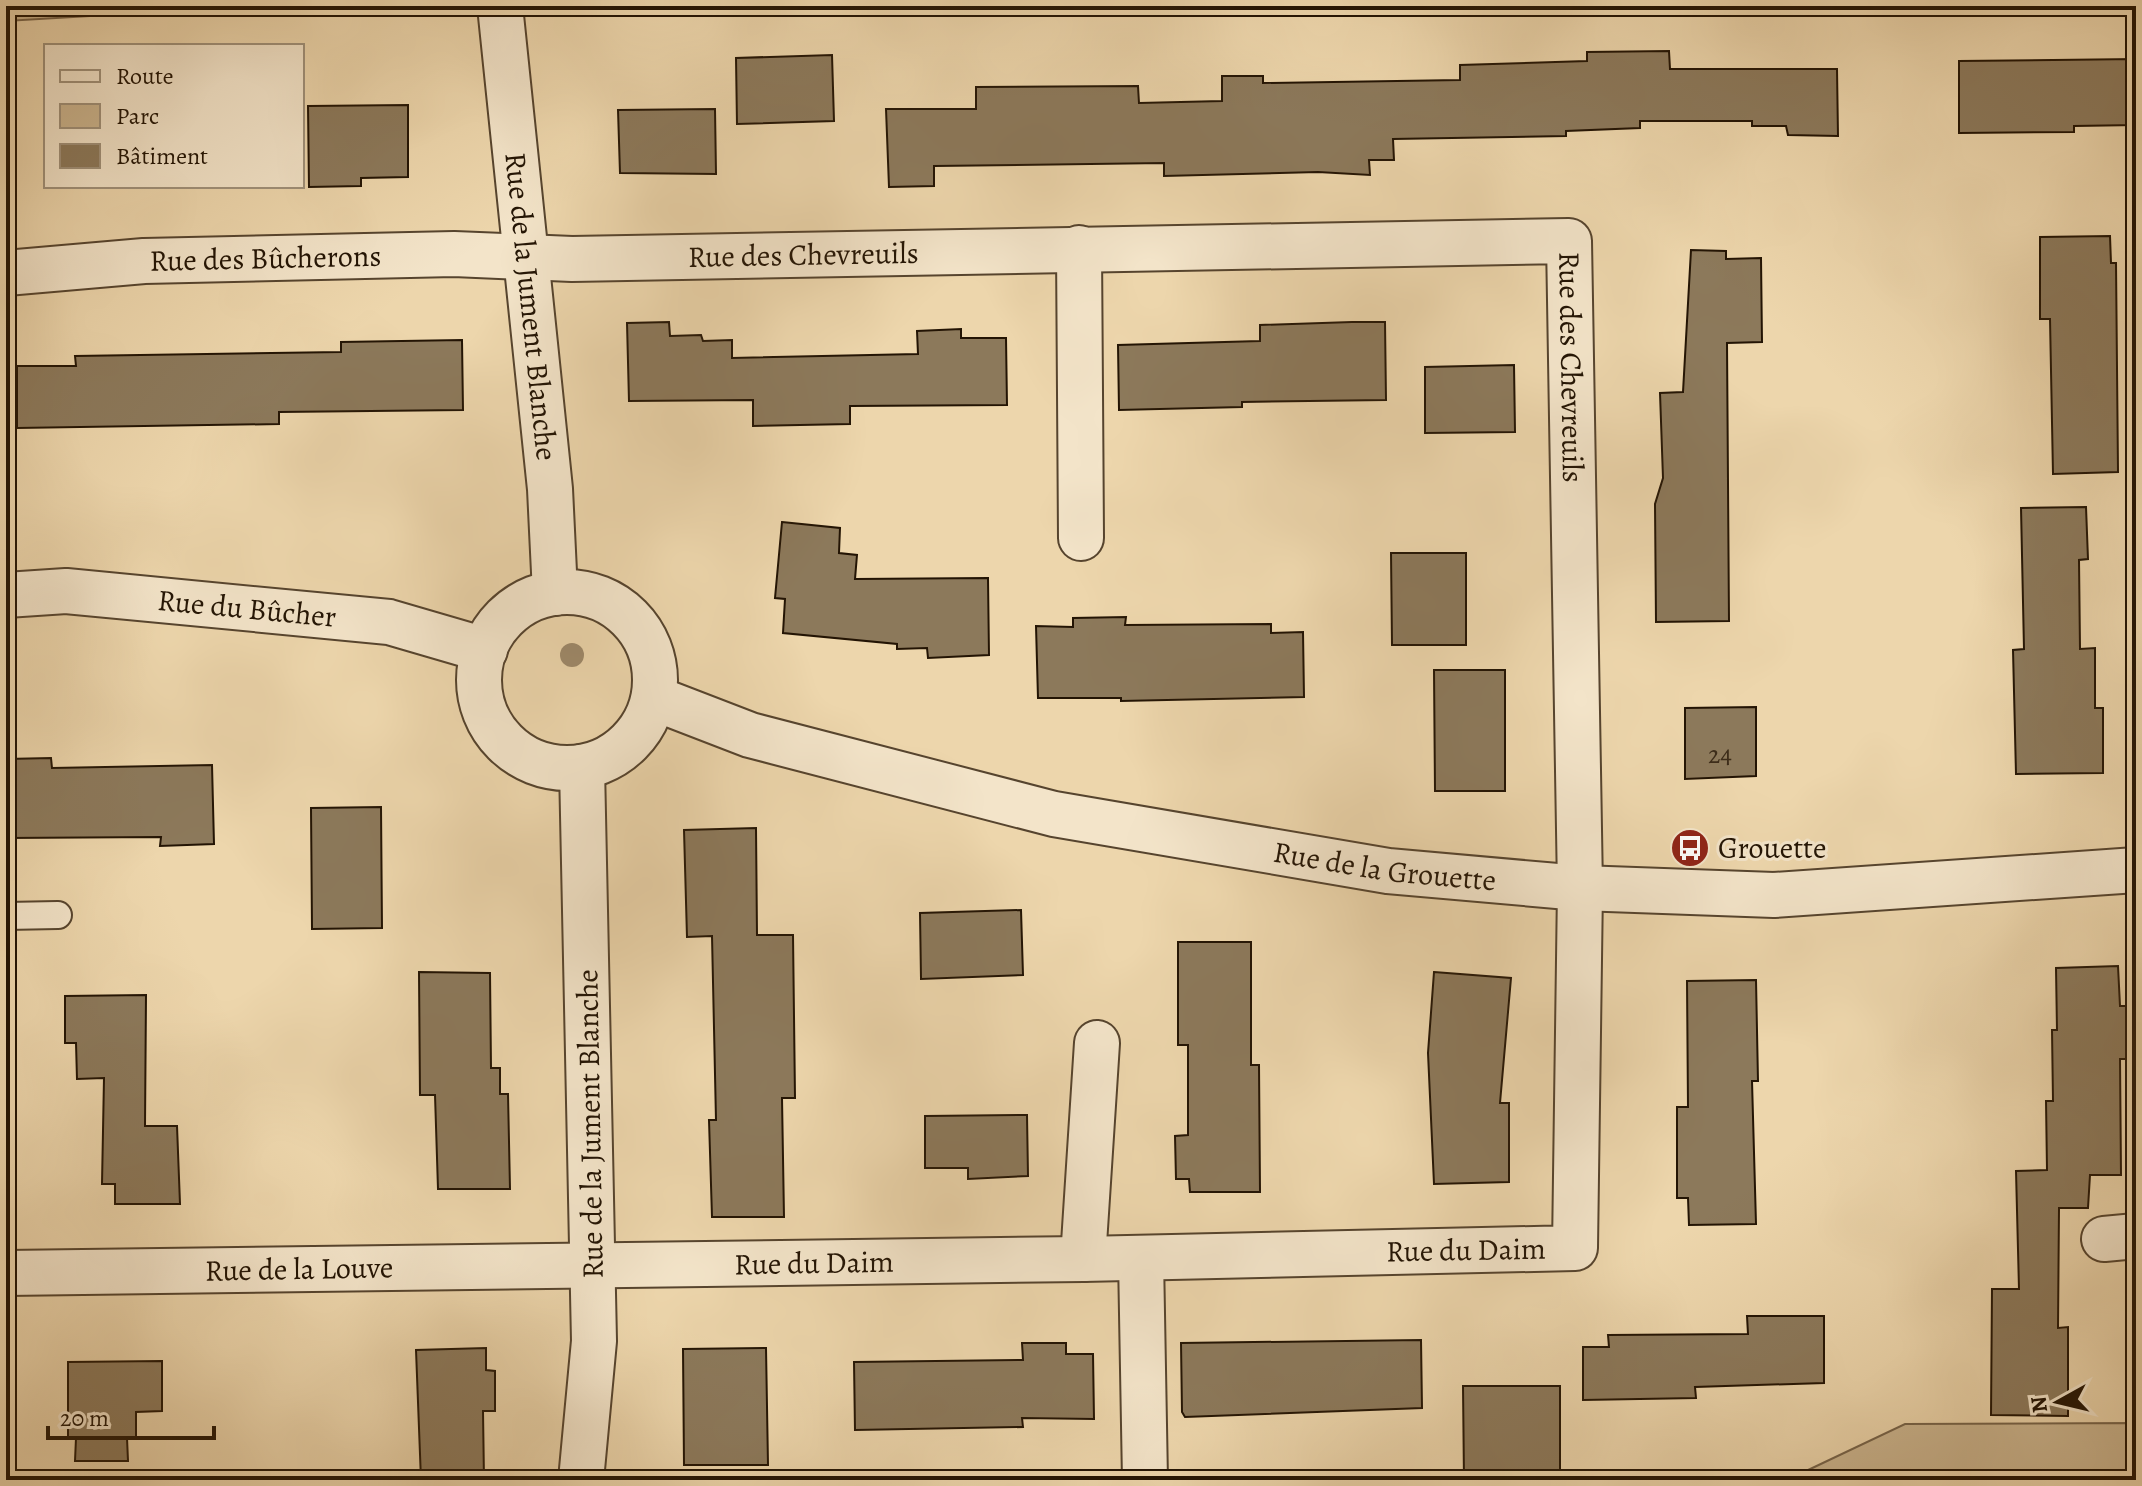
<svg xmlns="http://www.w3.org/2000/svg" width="2142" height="1486" font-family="Alegreya,serif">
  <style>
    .green { fill: #cbb58f; stroke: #77644a; stroke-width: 2 }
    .building { fill: #8c795b; stroke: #231404; stroke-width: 2 }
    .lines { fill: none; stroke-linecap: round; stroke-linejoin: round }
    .service-casing { stroke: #56442e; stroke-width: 30 }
    .minor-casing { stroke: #56442e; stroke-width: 48 }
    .service { stroke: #f3e4c9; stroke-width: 26 }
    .minor { stroke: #f3e4c9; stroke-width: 44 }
    .tree { fill: #9e8a6b }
    .labels { text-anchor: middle; stroke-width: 6; stroke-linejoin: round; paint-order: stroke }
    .number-label { font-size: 26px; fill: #3d2d1a }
    .street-label { font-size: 30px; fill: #231404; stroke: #f3e4c9 }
    .poi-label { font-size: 30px; fill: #231404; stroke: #f3e4c9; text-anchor: start }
  </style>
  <rect width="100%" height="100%" fill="#edd6ac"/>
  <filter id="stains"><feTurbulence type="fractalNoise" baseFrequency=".0025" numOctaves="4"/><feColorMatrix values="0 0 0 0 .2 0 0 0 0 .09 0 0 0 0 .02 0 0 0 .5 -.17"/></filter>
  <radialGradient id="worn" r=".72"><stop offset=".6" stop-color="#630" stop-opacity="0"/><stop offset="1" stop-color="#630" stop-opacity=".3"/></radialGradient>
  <path class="green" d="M6 6H260L6 21Z
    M2136 1423V1480H1787L1905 1424Z"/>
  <path class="building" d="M1669 51 1670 69H1837L1838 136 1788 135 1786 126H1752V121H1640V128L1566 131V136L1393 139 1394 160H1369L1370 175 1318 172 1164 176V163L934 166V186L889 187 886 109H976V87L1138 86 1139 103 1222 101V76H1263V83L1460 80V65L1587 61V52Z
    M832 55 834 121 737 124 736 58Z
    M2136 59V125L2074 126V132L1959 133V61Z
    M408 105V177L361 178V186L309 187 308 106Z
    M715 109 716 174 620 173 618 110Z
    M2110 236 2111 263H2116L2118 472 2053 474 2050 319H2040V237Z
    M1691 250 1726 251V259L1761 258 1762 342 1727 343 1729 621 1656 622 1655 504 1663 478 1660 393 1683 392Z
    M669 322 670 336 701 335 703 341 732 340V358L918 354 917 331 961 329V338H1006L1007 405 850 406V424L753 426V400L629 401 627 323Z
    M1352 322H1385L1386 400 1242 402V407L1119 410 1118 345 1260 341V325Z
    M462 340 463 410 279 412V424L17 428V366H76L75 356 341 352V342Z
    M1514 365 1515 432 1425 433V367Z
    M2086 507 2088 559 2079 560 2080 649 2095 648V708H2103V773L2016 774 2013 650 2024 649 2021 508Z
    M782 522 840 528 839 553 857 555 855 579 988 578 989 655 928 658 927 648 897 649V644L783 633 785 599 775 598Z
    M1391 553H1466V645H1392Z
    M1126 617 1125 625 1271 624V633L1303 632 1304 697 1121 701V698H1038L1036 626 1073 627V618Z
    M1434 670H1505V791H1435Z
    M1756 707V776L1685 779V708Z
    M51 758 52 768 212 765 214 844 160 846 161 837 6 838V759Z
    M381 807 382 928 312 929 311 808Z
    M756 828 757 935H793L795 1098H782L784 1217H712L709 1120H716L712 936 687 937 684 830Z
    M1021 910 1023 975 921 979 920 913Z
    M1178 942H1251V1065H1259L1260 1192H1190L1189 1179H1176L1175 1136 1188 1135V1045H1178Z
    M2118 966 2120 1006H2128L2129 1059H2120L2121 1175H2090L2088 1208H2059L2058 1328 2068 1327V1416L1991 1415 1992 1289H2019L2016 1171 2047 1170 2046 1101H2053L2052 1030H2057L2056 968Z
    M419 972 490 973 491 1068H500V1094H508L510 1189H438L435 1095H420Z
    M1434 972 1511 978 1500 1103H1509V1182L1434 1184 1428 1053Z
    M1756 980 1758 1081H1752L1756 1224 1689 1225 1688 1198H1677V1107H1688L1687 981Z
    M146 995 145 1126H177L180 1204H115V1184H102L104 1078 77 1079 76 1043H65V996Z
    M1027 1115 1028 1176 968 1179V1168H925V1116Z
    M1747 1316H1824V1383L1695 1387 1696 1398 1583 1400V1347H1609L1608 1335 1748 1334Z
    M1421 1340 1422 1408 1185 1417 1182 1412 1181 1343Z
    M1022 1343H1066V1354H1093L1094 1419 1022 1418 1023 1427 855 1430 854 1362 1023 1360Z
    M486 1348V1370L495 1371V1411H483L484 1480H421L416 1350Z
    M766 1348 768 1465H684L683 1349Z
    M162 1361V1411L136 1412V1438H127L128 1461H75L76 1438H68V1362Z
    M1463 1386H1560V1480H1464Z"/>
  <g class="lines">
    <defs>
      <path id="service" d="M6 916 58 915"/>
      <g id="minor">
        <path id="s1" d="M500 6 550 489 555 593"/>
        <path d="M1079 248 1081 538"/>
        <path id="s2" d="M6 273 144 261 454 254 572 259 1569 241 1580 888 1575 1248 1083 1259 6 1273"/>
        <circle cx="567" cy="680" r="88"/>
        <path id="s3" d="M6 595 66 591 389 622 485 650"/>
        <path id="s4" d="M654 698 750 735 1054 814 1388 871 1580 888 1774 895 2136 870"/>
        <path d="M2104 1239 2136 1236"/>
        <path d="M1141 1258 1145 1480"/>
        <path d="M1083 1259 1097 1043"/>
        <path d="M581 1480 594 1341 582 767"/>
      </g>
    </defs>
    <use href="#service" class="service-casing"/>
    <use href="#minor" class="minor-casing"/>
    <use href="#service" class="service"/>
    <use href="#minor" class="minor"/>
  </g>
  <circle class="tree" cx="572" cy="655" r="12"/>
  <defs>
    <symbol id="bus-disc" viewBox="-11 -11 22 22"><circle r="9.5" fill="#8f2418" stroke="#f3e4c9"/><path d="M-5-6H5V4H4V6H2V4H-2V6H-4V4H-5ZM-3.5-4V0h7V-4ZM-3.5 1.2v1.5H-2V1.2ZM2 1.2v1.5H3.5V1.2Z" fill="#fff"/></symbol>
  </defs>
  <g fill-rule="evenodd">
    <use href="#bus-disc" x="1668" y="826" width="44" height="44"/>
  </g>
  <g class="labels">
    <g class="number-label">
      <text x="1720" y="763">24</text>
    </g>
    <g class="street-label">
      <text dy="10" stroke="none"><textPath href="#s2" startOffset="798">Rue des Chevreuils</textPath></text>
      <text dy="10" stroke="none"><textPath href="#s2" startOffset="260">Rue des Bûcherons</textPath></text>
      <text dy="10" stroke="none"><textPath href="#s1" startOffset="302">Rue de la Jument Blanche</textPath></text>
      <text dy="10" stroke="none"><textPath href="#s2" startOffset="1690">Rue des Chevreuils</textPath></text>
      <text dy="10" stroke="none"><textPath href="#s3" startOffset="242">Rue du Bûcher</textPath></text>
      <text dy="10" stroke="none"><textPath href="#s4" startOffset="752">Rue de la Grouette</textPath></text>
      <text transform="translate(590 1124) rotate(-91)" y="10">Rue de la Jument Blanche</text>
      <text transform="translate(1466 1250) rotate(-1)" y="10">Rue du Daim</text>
      <text transform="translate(814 1263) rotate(-1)" y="10">Rue du Daim</text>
      <text transform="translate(299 1269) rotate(-1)" y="10">Rue de la Louve</text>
    </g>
    <g class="poi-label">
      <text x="1718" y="858">Grouette</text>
    </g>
  </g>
  <rect width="2142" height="1486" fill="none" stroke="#edd6ac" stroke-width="32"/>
  <rect x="8" y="8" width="2126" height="1470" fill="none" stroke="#231404" stroke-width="4"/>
  <rect x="16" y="16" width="2110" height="1454" fill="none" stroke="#231404" stroke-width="2"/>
  <rect x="44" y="44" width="260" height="144" fill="#f3e4c9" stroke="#a0917a" stroke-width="2"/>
  <rect x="60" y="70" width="40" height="12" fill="#f3e4c9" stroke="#a0917a" stroke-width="2"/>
  <text x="116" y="84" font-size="24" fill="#231404">Route</text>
  <rect x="60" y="104" width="40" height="24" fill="#cbb58f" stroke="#a0917a" stroke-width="2"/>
  <text x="116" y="124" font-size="24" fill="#231404">Parc</text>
  <rect x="60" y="144" width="40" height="24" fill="#8c795b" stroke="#a0917a" stroke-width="2"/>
  <text x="116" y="164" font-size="24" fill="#231404">Bâtiment</text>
  <g transform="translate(2058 1402) rotate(262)" stroke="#f3e4c9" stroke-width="6" paint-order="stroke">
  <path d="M0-6L14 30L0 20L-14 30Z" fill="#231404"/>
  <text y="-12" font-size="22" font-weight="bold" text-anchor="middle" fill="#231404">N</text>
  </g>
  <path d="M48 1426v12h166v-12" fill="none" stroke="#231404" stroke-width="4"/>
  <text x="60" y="1426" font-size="24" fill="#231404" stroke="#f3e4c9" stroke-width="6" paint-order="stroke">20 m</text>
  <rect width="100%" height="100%" filter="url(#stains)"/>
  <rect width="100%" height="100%" fill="url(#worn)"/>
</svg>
